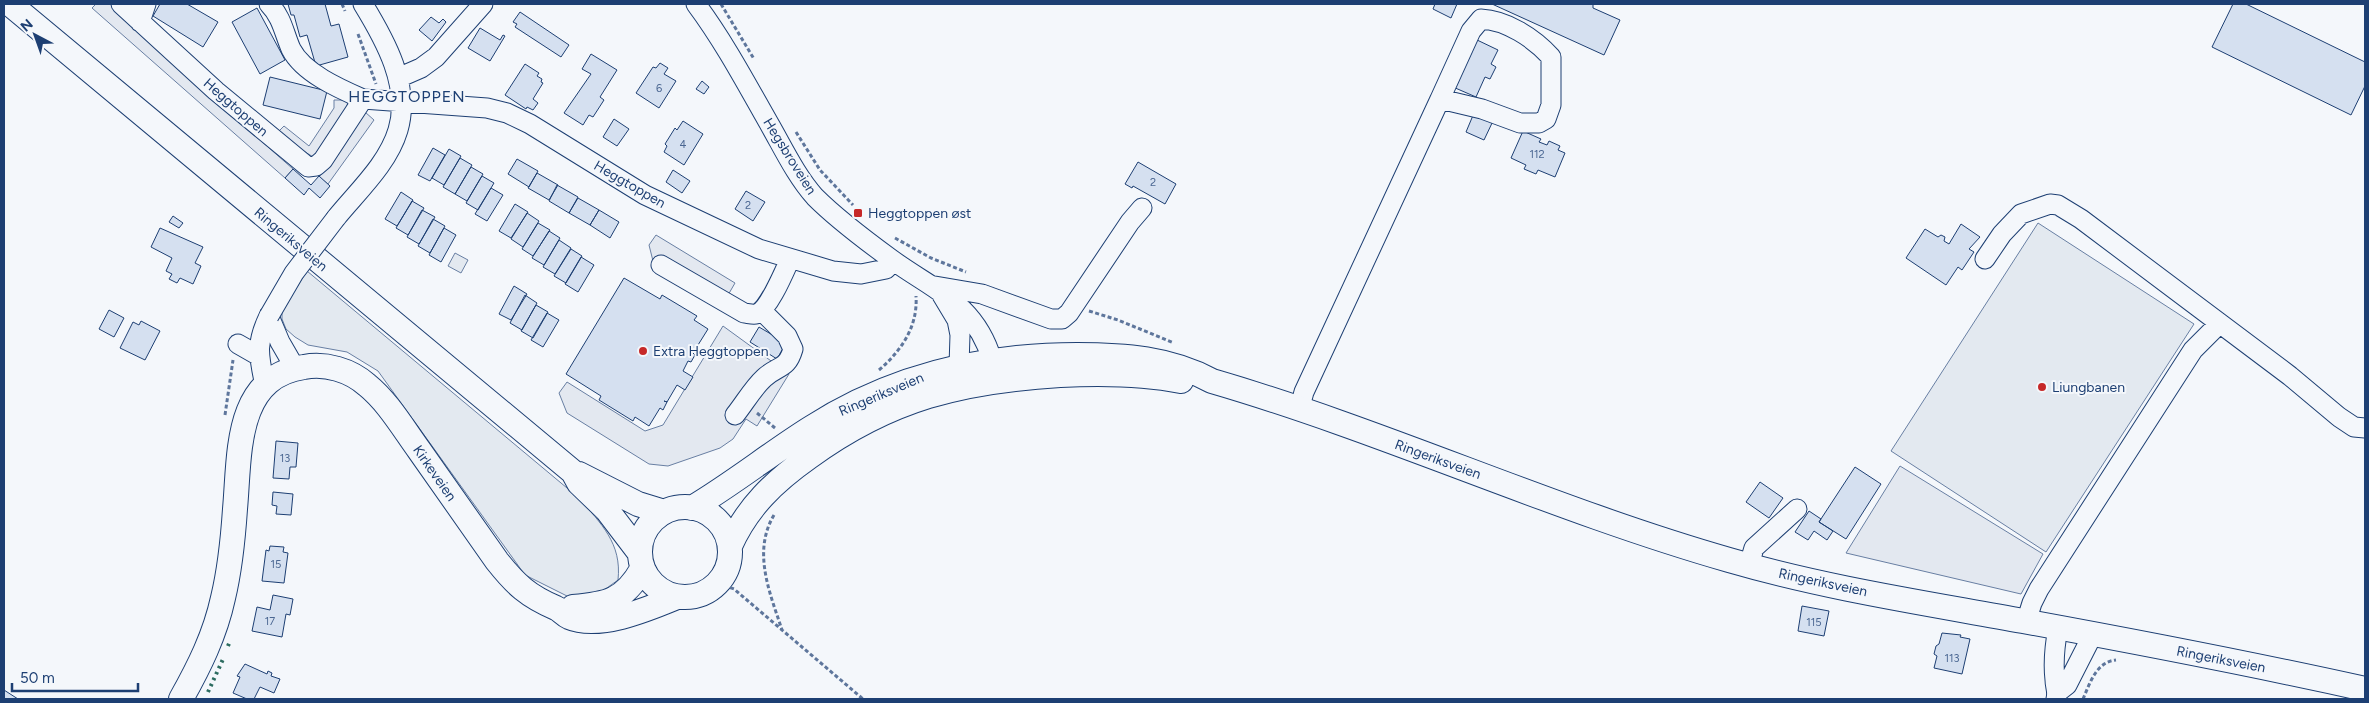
<svg xmlns="http://www.w3.org/2000/svg" width="2369" height="703" font-family="Figtree,sans-serif">
  <style>
    .green { fill: #e3e9f0; stroke: #687fa3 }
    .parking { fill: #e3e8f0; stroke: #687fa3 }
    .building { fill: #d5e0f0; stroke: #1d3f73 }
    .lines { fill: none; stroke-linecap: round; stroke-linejoin: round }
    .minor-casing { stroke: #1d3f73; stroke-width: 21 }
    .major-casing { stroke: #1d3f73; stroke-width: 26 }
    .path { stroke: #5e769c; stroke-width: 3; stroke-dasharray: 4 2.5; stroke-linecap: butt }
    .minor { stroke: #f4f7fb; stroke-width: 19 }
    .major { stroke: #f4f7fb; stroke-width: 24 }
    .minor-bridge-casing { stroke: #1d3f73; stroke-width: 21; stroke-linecap: butt }
    .minor-bridge { stroke: #f4f7fb; stroke-width: 19 }
    .hedge { stroke: #2c6c60; stroke-width: 4; stroke-dasharray: 2.5 4; stroke-linecap: butt }
    .poi-dot { fill: #c62828; stroke: #f4f7fb; stroke-width: 2 }
    .labels { text-anchor: middle; stroke-width: 4; stroke-linejoin: round; paint-order: stroke }
    .number-label { font-size: 11px; fill: #4b6792 }
    .street-label { font-size: 14px; fill: #1d3f73; stroke: #f4f7fb }
    .poi-label { font-size: 14px; fill: #1d3f73; stroke: #f4f7fb; text-anchor: start }
    .quarter-label { font-size: 16px; letter-spacing: 1px; fill: #1d3f73; stroke: #f4f7fb }
  </style>
  <rect width="100%" height="100%" fill="#f4f7fb"/>
  <path class="green" d="M2038 223 2194 324 2046 552 1891 451Z
    M455 253 468 260 461 273 448 266Z
    M307 271 579 498C601 524 622 543 618 580L604 590 586 598 569 597 525 575 378 371 347 352 308 345 295 337 286 329 282 319V310Z"/>
  <path class="parking" d="M96 4H110L145 34 143 37 293 169 285 178 92 8Z
    M334 100H348L346 113 315 158 305 152 301 157 276 134 284 126 309 146 334 108Z
    M365 112 374 120 328 184 319 177Z
    M656 235 735 283 724 302 654 265 649 245Z
    M723 326 789 374 757 426 746 419 733 439 720 448 668 466 649 464 567 413 559 393 567 382 645 431 663 425Z
    M1900 466 2043 554 2021 594 1846 553Z"/>
  <path class="building" d="M160 4H187L218 22 203 47 153 16Z
    M288 4H325L331 26 339 24 348 57 316 66 307 35 300 37 294 15H291Z
    M1435 4H1457L1451 18 1433 9Z
    M1492 4H1593V8L1620 20 1604 55Z
    M2233 4H2246L2365 62V86L2351 115 2212 47Z
    M257 8 285 60 260 74 232 22Z
    M520 12 569 45 561 57 515 27 517 24 513 22Z
    M431 17 439 23 443 19 446 22 432 41 419 30Z
    M480 28 500 40 503 35 505 36 490 61 468 48Z
    M1475 39 1498 50 1491 64 1496 67 1490 79 1485 77 1476 97 1453 87Z
    M591 54 617 70 600 97 604 100 593 117 589 115 583 125 564 113 591 74 582 69Z
    M660 63 668 68 664 74 676 81 659 108 636 93 653 67 656 68Z
    M525 64 539 73 537 76 542 79 541 82 543 83 533 99 538 103 533 110 527 107 526 109 505 95Z
    M270 77 327 91 320 119 263 105Z
    M702 81 709 87 704 94 696 89Z
    M1474 113 1493 121 1484 140 1466 132Z
    M614 119 629 129 617 146 603 137Z
    M683 121 703 134 684 165 664 152 667 146 665 144 675 128 677 130Z
    M1523 131 1541 139 1539 142 1547 145 1549 141 1560 146 1558 150 1565 153 1555 177 1538 170 1536 174 1524 169 1526 165 1511 158Z
    M433 148 445 155 430 181 418 175Z
    M449 149 461 156 444 185 432 178Z
    M460 158 472 165 455 194 443 187Z
    M517 159 538 171 529 187 508 174Z
    M1138 162 1176 184 1165 204 1133 186 1132 188 1125 184Z
    M471 167 483 174 467 201 455 194Z
    M293 169 311 185 319 176 330 186 320 198 309 188 304 195 285 178Z
    M673 170 690 181 682 193 666 182Z
    M537 173 558 185 549 200 528 188Z
    M482 176 494 183 478 210 466 203Z
    M557 185 578 197 569 213 549 201Z
    M491 188 503 195 487 221 475 214Z
    M746 191 765 202 753 221 735 209Z
    M401 192 413 200 397 226 385 219Z
    M578 198 599 210 590 225 569 213Z
    M412 201 424 208 408 235 396 228Z
    M515 204 528 212 511 238 499 231Z
    M422 210 435 217 419 244 407 237Z
    M599 210 619 222 610 238 590 225Z
    M527 213 539 221 523 247 511 239Z
    M173 216 183 223 179 228 169 222Z
    M433 219 445 226 430 253 418 246Z
    M538 223 550 230 533 256 522 249Z
    M1961 224 1980 237 1969 249 1974 252 1962 270 1958 267 1946 285 1906 258 1925 229 1938 237 1941 235 1945 237 1944 241 1949 244Z
    M160 228 203 247 195 263 201 266 193 284 180 278 177 283 169 279 172 274 166 271 172 258 151 247Z
    M444 228 456 235 441 262 429 255Z
    M549 231 560 238 544 265 532 258Z
    M559 240 571 248 555 274 543 267Z
    M571 249 582 256 566 283 554 276Z
    M581 257 594 265 578 292 565 284Z
    M624 278 660 299 662 295 697 316 694 320 708 329 693 353 695 355 691 362 688 361 683 371 693 377 685 390 677 385 667 402 664 401 667 402 663 410 660 408 649 426 635 417 633 421 599 400 601 396 566 374Z
    M514 286 527 294 511 320 499 314Z
    M525 295 537 303 522 330 510 323Z
    M536 305 548 312 533 338 521 331Z
    M109 310 124 318 114 337 99 329Z
    M547 313 559 320 543 347 531 340Z
    M141 321 160 331 145 360 120 348 133 322 139 325Z
    M759 327 786 343 777 359 750 342Z
    M276 441 298 443 296 467H290L289 479 273 478Z
    M1855 467 1881 484 1846 539 1819 522Z
    M1760 482 1783 498 1769 518 1746 502Z
    M273 492 293 494 291 515 276 514 277 506 272 505Z
    M1809 511 1821 519 1819 522 1833 531 1827 540 1814 531 1808 540 1795 532Z
    M270 546 284 547 283 552 288 553 284 583 262 581 266 550 269 551Z
    M273 595 293 599 290 615 286 614 282 637 252 631 257 607 270 610Z
    M1802 606 1829 611 1824 636 1798 631Z
    M1942 633 1961 635 1960 637 1970 639 1962 674 1934 668 1937 656 1934 654 1936 646 1939 644Z
    M245 664 267 674 268 671 272 673 271 676 280 679 274 693 260 687 254 699H247L233 693 240 677 237 676Z
    M4 690 18 699H4Z"/>
  <g class="lines">
    <defs>
      <path id="minor" d="M121 4 216 91 308 167 316 166 323 160 363 99 487 108 507 113 530 124 645 195 759 249 833 271 861 274 886 269 893 261
        M269 4C282 17 284 33 291 49 303 73 340 89 363 99
        M696 4C725 43 747 85 771 127 784 150 797 177 815 197 838 220 865 240 891 259 935 291 975 303 992 360L979 383 959 366 960 335 957 320 942 295
        M1481 19C1506 20 1534 38 1551 57V105L1546 119 1539 123H1520L1482 109 1440 99 1471 31Z
        M140 22 146 4
        M398 78 421 68 436 57 483 4
        M336 218C357 192 388 164 398 130 411 86 385 40 363 4
        M1985 259 2002 234 2021 214 2050 204 2058 205 2081 219 2290 376 2339 417 2354 427 2365 428
        M661 265 744 313C747 313 753 315 756 314 768 311 785 270 790 259
        M935 286 982 294 1051 319H1062L1069 313 1130 222 1142 208
        M269 316 280 342 295 368
        M238 344 259 356
        M265 386C259 356 255 345 269 316
        M1299 410 1304 392 1440 99
        M735 415C744 404 753 388 764 378 778 365 787 370 793 349L787 336 762 311
        M1749 565 1754 548 1797 509
        M2026 622 2032 603 2039 589 2193 350 2219 324
        M2058 692 2067 685 2093 634
        M2056 699C2058 691 2055 687 2055 680 2053 663 2055 644 2058 628"/>
      <path id="major" d="M10 4 573 472 579 483 607 510 639 552
        M579 474 638 504 664 512
        M640 552a45 45 0 1 1 90 0a45 45 0 1 1-90 0Z
        M692 508C734 483 771 453 811 428 892 376 983 355 1077 355 1124 355 1170 358 1212 381 1387 432 1554 510 1729 560 1825 588 1925 603 2023 621 2138 642 2252 664 2365 689
        M730 546C747 507 775 481 809 457 890 398 962 381 1060 375 1100 373 1141 373 1181 381
        M573 607C607 604 624 601 642 569
        M181 699C199 667 215 635 223 598 230 569 233 539 235 509 240 455 234 377 304 367 326 363 350 370 367 385 388 402 403 428 419 450 445 487 471 524 497 561 516 585 528 596 556 608 561 610 564 615 569 617 599 630 648 609 677 597"/>
    </defs>
    <use href="#minor" class="minor-casing"/>
    <use href="#major" class="major-casing"/>
    <path class="path" d="M342 4 345 11
      M721 4 754 59
      M358 34 376 84
      M796 132 820 170 853 205
      M895 238 931 258 966 272
      M1089 311 1118 320 1174 343
      M879 370C901 351 918 327 916 296
      M757 413 775 428
      M225 415 233 360
      M774 515C752 552 770 593 782 630
      M718 583 734 589 863 699
      M2083 699C2090 683 2096 662 2116 660"/>
    <use href="#minor" class="minor"/>
    <use href="#major" class="major"/>
    <defs>
      <path id="minor-bridge" d="M269 316 294 273 336 218"/>
    </defs>
    <use href="#minor-bridge" class="minor-bridge-casing"/>
    <use href="#minor-bridge" class="minor-bridge"/>
    <path class="hedge" d="M228 646 230 641
      M208 692 224 657"/>
  </g>
  <g class="poi-dot">
    <rect x="853" y="208" width="10" height="10" rx="2.5"/>
    <circle cx="643" cy="351" r="5"/>
    <circle cx="2042" cy="387" r="5"/>
  </g>
  <g class="labels">
    <g class="number-label">
      <text x="659" y="92">6</text>
      <text x="683" y="148">4</text>
      <text x="1537" y="158">112</text>
      <text x="1153" y="186">2</text>
      <text x="748" y="209">2</text>
      <text x="285" y="462">13</text>
      <text x="276" y="568">15</text>
      <text x="270" y="625">17</text>
      <text x="1814" y="626">115</text>
      <text x="1952" y="662">113</text>
    </g>
    <g class="street-label">
      <text transform="translate(236 107) rotate(41)" y="5">Heggtoppen</text>
      <text transform="translate(790 156) rotate(58)" y="5">Hegsbroveien</text>
      <text transform="translate(630 184) rotate(30)" y="5">Heggtoppen</text>
      <text transform="translate(291 239) rotate(40)" y="5">Ringeriksveien</text>
      <text transform="translate(881 394) rotate(-23)" y="5">Ringeriksveien</text>
      <text transform="translate(1438 459) rotate(20)" y="5">Ringeriksveien</text>
      <text transform="translate(435 473) rotate(55)" y="5">Kirkeveien</text>
      <text transform="translate(1823 582) rotate(12)" y="5">Ringeriksveien</text>
      <text transform="translate(2221 659) rotate(11)" y="5">Ringeriksveien</text>
    </g>
    <g class="poi-label">
      <text x="868" y="218">Heggtoppen øst</text>
      <text x="653" y="356">Extra Heggtoppen</text>
      <text x="2052" y="392">Liungbanen</text>
    </g>
    <g class="quarter-label">
      <text x="407" y="102">HEGGTOPPEN</text>
    </g>
  </g>
  <rect width="2369" height="703" fill="none" stroke="#1d3f73" stroke-width="10"/>
  <g transform="translate(35 35) rotate(319)" stroke="#f4f7fb" stroke-width="4" paint-order="stroke">
  <path d="M0-4L9 19L0 12L-9 19Z" fill="#1d3f73"/>
  <text y="-8" font-size="14" font-weight="bold" text-anchor="middle" fill="#1d3f73">N</text>
  </g>
  <path d="M12 683v8h126v-8" fill="none" stroke="#1d3f73" stroke-width="2.5"/>
  <text x="20" y="683" font-size="15" fill="#1d3f73" stroke="#f4f7fb" stroke-width="4" paint-order="stroke">50 m</text>
</svg>
